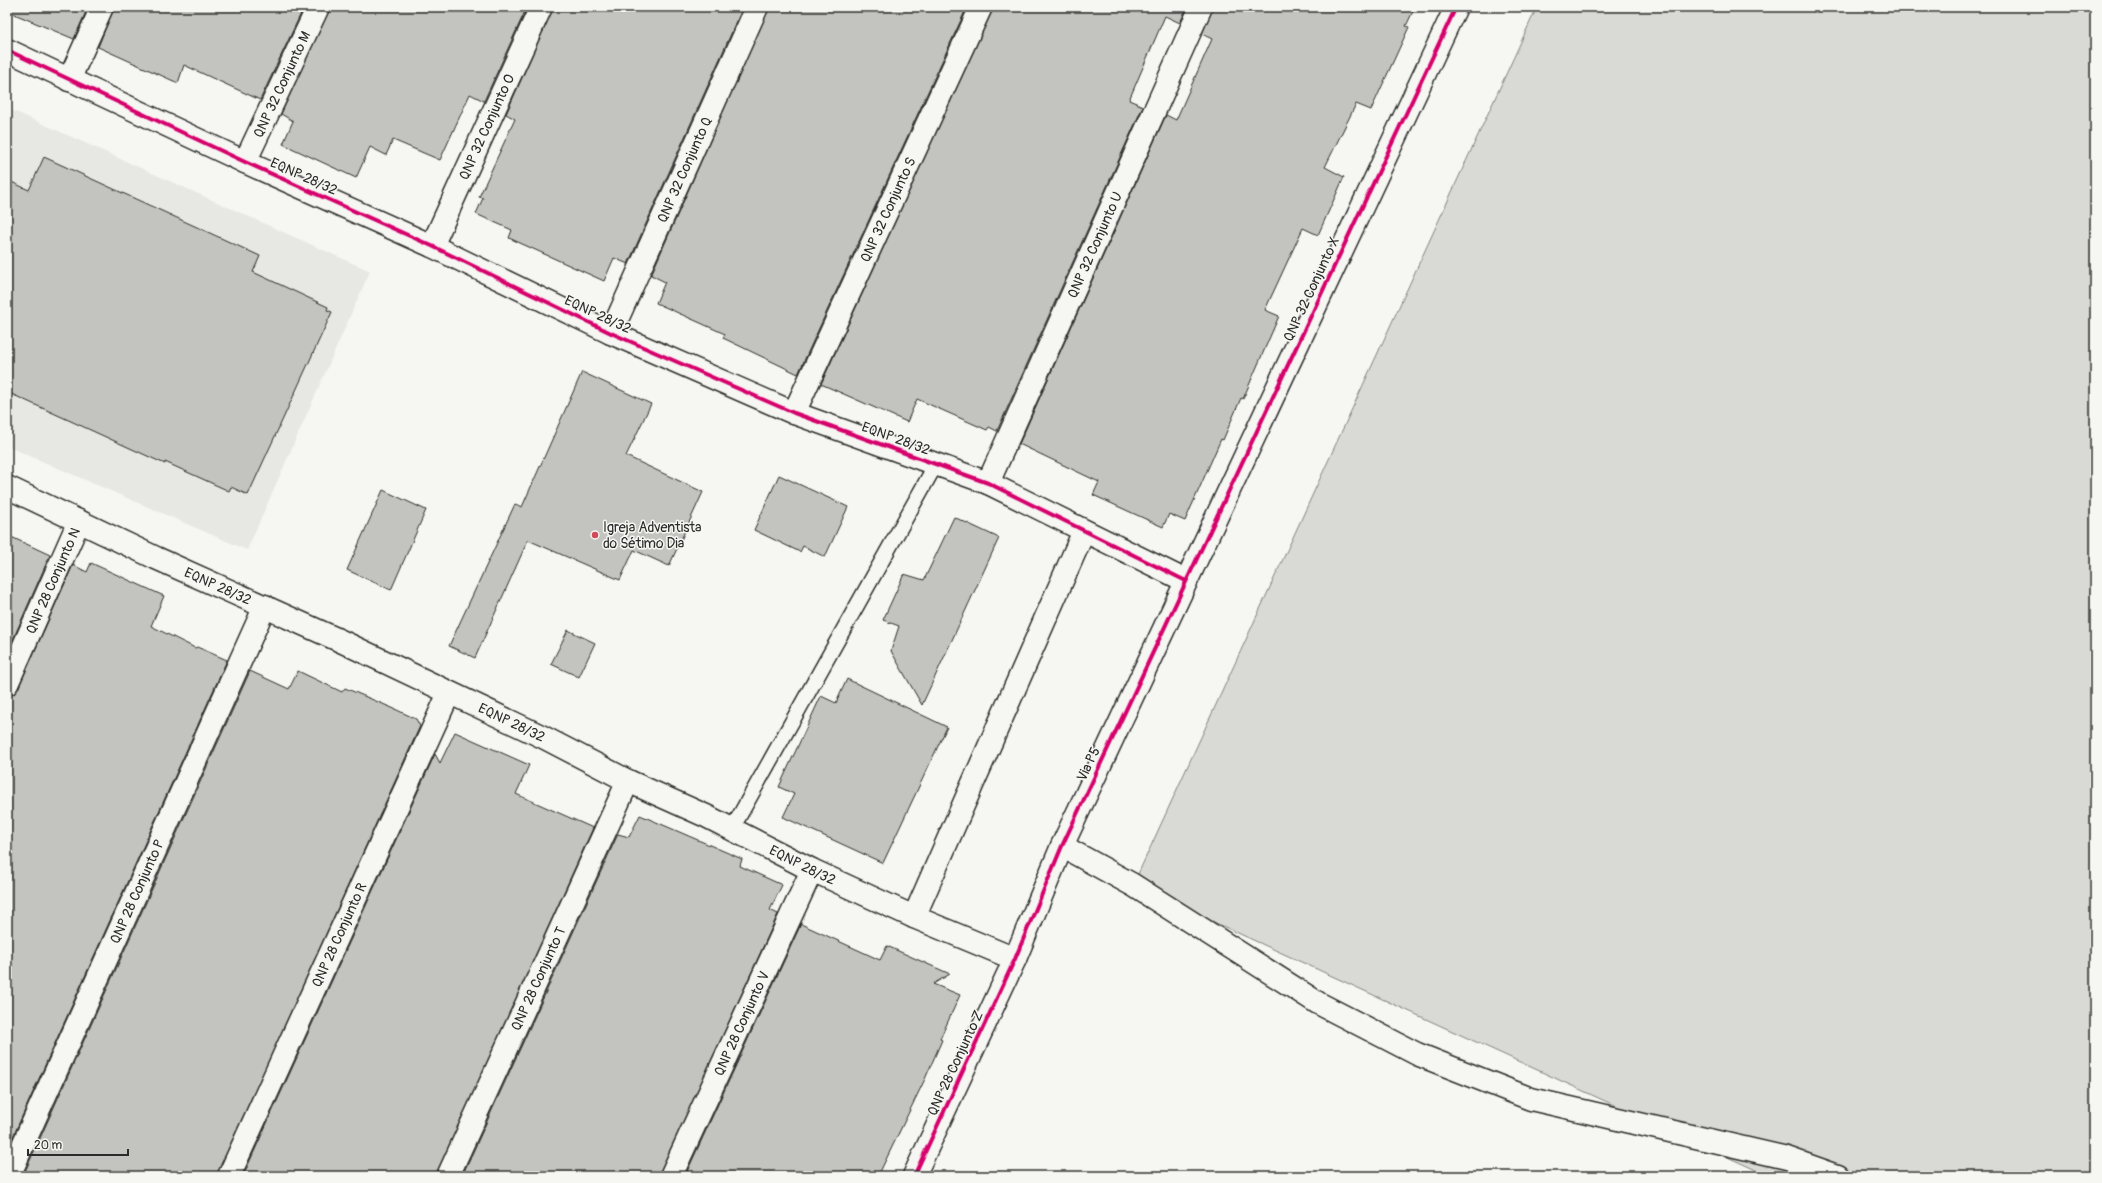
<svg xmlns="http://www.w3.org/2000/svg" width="2102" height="1183" font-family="Pangolin,sans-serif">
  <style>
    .built { fill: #e7e7e3 }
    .green { fill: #d9d9d5; stroke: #828280 }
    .building { fill: #c3c3c0; stroke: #2b2b2b }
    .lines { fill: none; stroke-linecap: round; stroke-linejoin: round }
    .lane-casing { stroke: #2b2b2b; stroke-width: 17 }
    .street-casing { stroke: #2b2b2b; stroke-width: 25 }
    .secondary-casing { stroke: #2b2b2b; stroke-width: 25 }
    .lane { stroke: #f6f6f2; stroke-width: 14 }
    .street { stroke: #f6f6f2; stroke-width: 22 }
    .secondary { stroke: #f6f6f2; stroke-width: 22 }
    .cycleway-casing { stroke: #f6f6f2; stroke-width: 6 }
    .cycleway { stroke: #d6006c; stroke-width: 4 }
    .poi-dot { fill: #d1495b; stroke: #f6f6f2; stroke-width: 1.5 }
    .labels { text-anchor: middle; stroke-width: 3; stroke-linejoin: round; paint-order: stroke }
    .street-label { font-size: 14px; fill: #2b2b2b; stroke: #f6f6f2 }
    .poi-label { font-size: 14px; fill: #2b2b2b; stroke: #f6f6f2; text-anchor: start }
  </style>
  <rect width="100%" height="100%" fill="#f6f6f2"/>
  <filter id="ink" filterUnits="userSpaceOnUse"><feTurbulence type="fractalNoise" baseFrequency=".025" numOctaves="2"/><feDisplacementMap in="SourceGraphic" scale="8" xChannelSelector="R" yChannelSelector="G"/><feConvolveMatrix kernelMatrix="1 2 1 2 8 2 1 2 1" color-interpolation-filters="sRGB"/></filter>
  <g filter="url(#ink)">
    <path class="built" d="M7 108 370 271 247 550 7 446Z"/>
    <path class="green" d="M1537 7H2095V1176H1769L1133 885Z"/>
    <path class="building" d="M7 7H88L74 39 7 11Z
      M114 7H304L260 100 184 65 178 83 98 47Z
      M330 7H527L484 101 470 94 440 160 393 140 386 155 370 147 356 178 283 144 293 121 281 114Z
      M553 7H743L628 264 614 258 604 281 509 238 512 230 476 214 483 198 479 197 515 119 506 114Z
      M769 7H967L798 374 723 338 725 334 656 303 665 282 651 275Z
      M993 7H1187L1180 23 1165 16 1129 100 1143 106 997 431 989 427 987 430 917 399 907 422 821 384Z
      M1213 7H1415L1406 26 1409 27 1371 110 1356 104 1325 167 1344 177 1318 235 1303 228 1265 310 1279 316 1243 399 1241 398 1223 440 1221 439 1185 521 1169 514 1163 527 1093 495 1099 482 1019 444 1166 115 1176 120 1212 39 1202 34Z
      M44 157 260 256 253 272 328 307 327 310 332 312 248 495 231 487 229 491 165 462V464L7 392V180L29 190Z
      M582 372 651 404 626 456 703 492 669 566 634 550 620 580 528 540 475 658 449 646 515 504 522 507Z
      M779 475 848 507 825 557 803 546 800 552 754 530Z
      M383 490 426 510 391 590 347 570Z
      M954 517 999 538 922 705 891 651 899 626 883 620 904 574 924 580Z
      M7 535 50 555 7 653Z
      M91 563 164 596 151 626 195 648 197 647 227 660 7 1150V696L14 694 18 689 73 565 87 572Z
      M568 630 595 643 579 677 551 664Z
      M250 671 289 689 298 671 342 692 345 688 397 710 416 719 420 726 217 1176H23Z
      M847 679 947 727 883 863 783 817 794 794 779 787 821 696 836 703Z
      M455 732 529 765 516 794 593 828 436 1176H243L435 754 440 763Z
      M640 815 742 859 740 866 782 885 770 910 778 914 659 1176H462L618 834 629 837Z
      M801 924 880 960 887 946 950 974 933 984 960 995 940 1039 942 1040 925 1079 878 1176H685Z"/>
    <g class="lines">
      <defs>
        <path id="lane" d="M732 829 936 464"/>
        <g id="street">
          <path d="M7 50 245 162 432 246 611 333 794 413 988 483 1186 581"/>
          <path d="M69 80 102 7"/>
          <path id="s1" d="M245 162 318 7"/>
          <path id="s2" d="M432 246 541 7"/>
          <path id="s3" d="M611 333 757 7"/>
          <path id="s4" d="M794 413 981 7"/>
          <path id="s5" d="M988 483 1201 7"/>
          <path id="s6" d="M7 487 156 558 343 642 543 737 628 781 706 816 812 870 914 917 1015 959"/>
          <path id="s7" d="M7 684 79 521"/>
          <path d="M1062 846 1133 885 1318 1003 1417 1054 1531 1099 1787 1158 1838 1176"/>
          <path d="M914 917 1084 531"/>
          <path id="s8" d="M9 1176 265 606"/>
          <path id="s9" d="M229 1176 449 693"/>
          <path id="s10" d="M448 1176 628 781"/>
          <path id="s11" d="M671 1176 812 870"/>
        </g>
        <path id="secondary" d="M914 1176 1015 959 1062 846 1456 7"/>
      </defs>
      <use href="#lane" class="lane-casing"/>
      <use href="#street" class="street-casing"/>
      <use href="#secondary" class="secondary-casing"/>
      <use href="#lane" class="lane"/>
      <use href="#street" class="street"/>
      <use href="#secondary" class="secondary"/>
      <defs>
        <path id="cycleway" d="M7 50 245 162 432 246 611 333 794 413 988 483 1186 581
          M914 1176 1015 959 1062 846 1456 7"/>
      </defs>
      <use href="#cycleway" class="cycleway-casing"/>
      <use href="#cycleway" class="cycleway"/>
    </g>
  </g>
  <circle class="poi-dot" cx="595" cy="535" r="4"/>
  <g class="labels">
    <g class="street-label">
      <text dy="5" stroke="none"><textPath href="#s1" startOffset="86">QNP 32 Conjunto M</textPath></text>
      <text dy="5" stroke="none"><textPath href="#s2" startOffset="131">QNP 32 Conjunto O</textPath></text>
      <text dy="5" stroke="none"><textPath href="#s3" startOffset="179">QNP 32 Conjunto Q</textPath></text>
      <text transform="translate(304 176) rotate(24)" y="5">EQNP 28/32</text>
      <text dy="5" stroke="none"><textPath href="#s4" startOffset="224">QNP 32 Conjunto S</textPath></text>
      <text dy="5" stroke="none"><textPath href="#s5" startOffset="261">QNP 32 Conjunto U</textPath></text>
      <text transform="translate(1311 289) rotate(-65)" y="5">QNP 32 Conjunto X</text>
      <text transform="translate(598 314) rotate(25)" y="5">EQNP 28/32</text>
      <text transform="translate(896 438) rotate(20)" y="5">EQNP 28/32</text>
      <text dy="5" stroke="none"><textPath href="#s7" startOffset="113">QNP 28 Conjunto N</textPath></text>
      <text dy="5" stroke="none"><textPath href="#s6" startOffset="233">EQNP 28/32</textPath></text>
      <text dy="5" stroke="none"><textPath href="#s6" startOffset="557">EQNP 28/32</textPath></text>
      <text transform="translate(1088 764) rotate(-65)" y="5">Via P5</text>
      <text dy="5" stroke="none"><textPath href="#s6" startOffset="881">EQNP 28/32</textPath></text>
      <text dy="5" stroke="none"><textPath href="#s8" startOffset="312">QNP 28 Conjunto P</textPath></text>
      <text dy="5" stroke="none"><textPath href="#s9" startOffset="265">QNP 28 Conjunto R</textPath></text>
      <text dy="5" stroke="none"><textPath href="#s10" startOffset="217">QNP 28 Conjunto T</textPath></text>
      <text dy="5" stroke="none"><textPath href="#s11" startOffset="168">QNP 28 Conjunto V</textPath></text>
      <text transform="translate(955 1063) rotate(-65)" y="5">QNP 28 Conjunto Z</text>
    </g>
    <g class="poi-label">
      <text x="603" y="532">Igreja Adventista<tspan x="603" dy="16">do Sétimo Dia</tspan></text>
    </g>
  </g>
  <rect width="2102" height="1183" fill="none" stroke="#f6f6f2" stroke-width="24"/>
  <rect x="12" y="12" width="2078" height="1159" fill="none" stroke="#2b2b2b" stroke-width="1.5" filter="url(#ink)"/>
  <path d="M28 1149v6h100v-6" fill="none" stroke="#2b2b2b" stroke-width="2"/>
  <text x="34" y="1149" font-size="12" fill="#2b2b2b" stroke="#f6f6f2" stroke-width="3" paint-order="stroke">20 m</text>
</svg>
